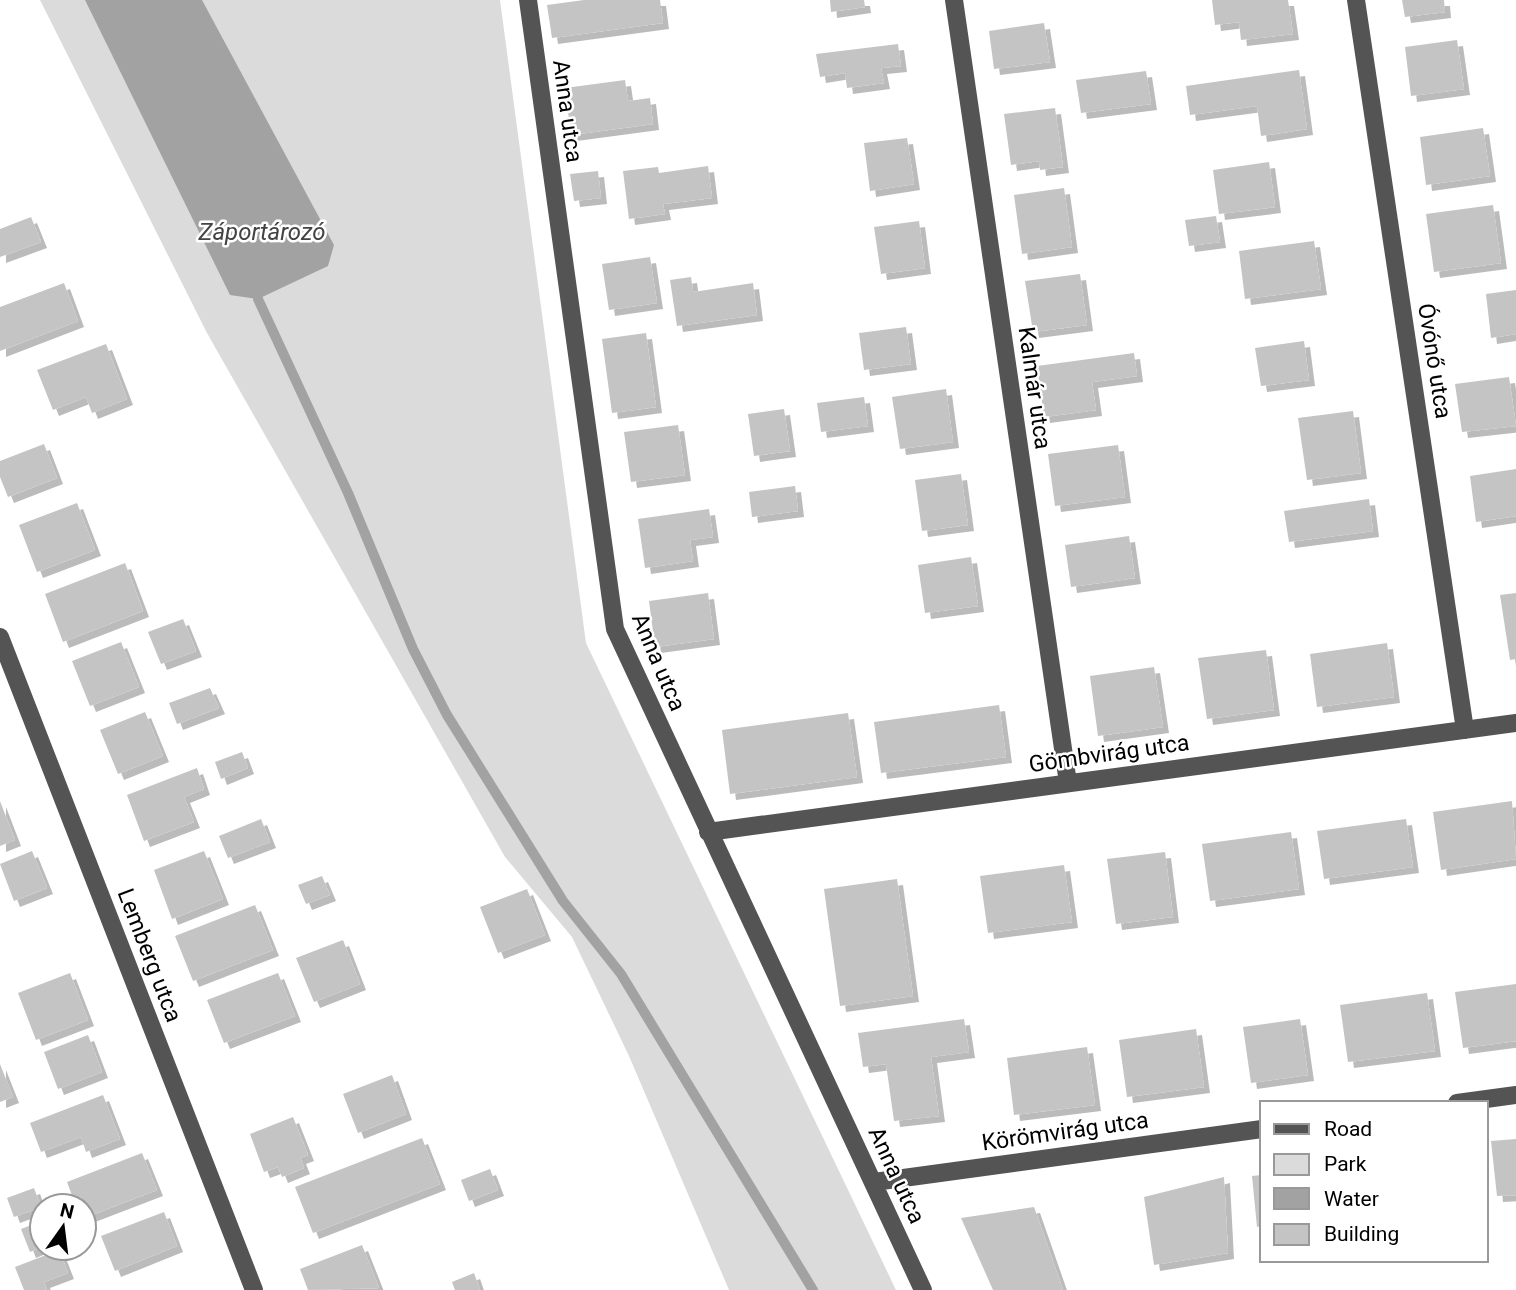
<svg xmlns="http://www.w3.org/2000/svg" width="1516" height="1290" font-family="Roboto,sans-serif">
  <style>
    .green { fill: #dbdbdb }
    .water { fill: #a2a2a2 }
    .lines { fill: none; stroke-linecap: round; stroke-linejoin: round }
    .stream { stroke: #a2a2a2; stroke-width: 10 }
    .building { fill: #c4c4c4; filter: url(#shadow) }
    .minor { stroke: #545454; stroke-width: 18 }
    .labels { text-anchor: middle; stroke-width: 5; stroke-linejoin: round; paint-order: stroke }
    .street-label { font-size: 23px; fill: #000; stroke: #fff }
    .water-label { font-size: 24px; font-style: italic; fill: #434343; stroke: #fff }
  </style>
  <defs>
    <filter id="shadow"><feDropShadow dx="6" dy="6" stdDeviation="0" flood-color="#0004"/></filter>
  </defs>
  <rect width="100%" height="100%" fill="#fff"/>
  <path class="green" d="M40 0H500L586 643 896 1290H729L629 1056 572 937 505 857 207 333Z"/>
  <path class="water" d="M85 0H202L334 245 328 266 258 299 230 295Z"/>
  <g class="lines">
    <path class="stream" d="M258 299 348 493 413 649 447 715 563 901 621 974 813 1290"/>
  </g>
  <path class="building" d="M584 0H660L663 23 552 38 547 5Z
    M830 0H864L865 7 831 12Z
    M1212 0H1288L1293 34 1241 40 1239 22 1215 25Z
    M1402 0H1444L1445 12 1405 17Z
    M1044 23 1050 62 994 69 989 31Z
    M1457 40 1464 89 1411 96 1405 47Z
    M898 44 901 66 881 68 884 83 847 88 845 73 820 77 816 54Z
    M1299 70 1307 129 1261 136 1257 106 1190 115 1186 86Z
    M1146 71 1151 104 1081 113 1076 80Z
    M625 80 628 101 650 98 653 124 571 135 565 88Z
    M1055 108 1063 167 1040 170 1039 161 1011 165 1004 114Z
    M1483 128 1490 176 1426 185 1420 137Z
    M907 138 914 184 870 191 864 143Z
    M1269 162 1275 207 1219 214 1213 170Z
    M708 166 712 198 663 204 665 214 629 219 623 171 658 167 659 173Z
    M598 171 601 198 574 201 570 174Z
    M1064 188 1072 247 1022 254 1014 195Z
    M1493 205 1501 263 1434 272 1426 214Z
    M1216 216 1220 242 1189 246 1185 220Z
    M31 217 41 242 0 257V229Z
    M919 221 925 268 881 274 874 227Z
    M1314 241 1321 289 1245 299 1239 251Z
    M650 257 657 303 609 310 602 264Z
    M1080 274 1087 325 1033 332 1025 281Z
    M691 277 693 292 753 283 757 315 677 326 670 280Z
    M64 283 78 321 0 351V307Z
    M1516 290V334L1491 338 1486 294Z
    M906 327 911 364 864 370 859 333Z
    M646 333 656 407 612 413 602 339Z
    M1304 341 1309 380 1261 386 1255 348Z
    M106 344 127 399 92 413 86 397 53 410 37 370Z
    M1134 353 1137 376 1092 382 1096 410 1044 417 1037 366Z
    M1509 377 1516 426 1462 432 1455 384Z
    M946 389 953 442 900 449 892 397Z
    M864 397 868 426 821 432 817 403Z
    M784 409 790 451 754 456 748 414Z
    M1353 411 1361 473 1307 480 1298 418Z
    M678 425 685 475 631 482 624 432Z
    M44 444 57 478 8 497 0 477V461Z
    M1118 445 1125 497 1055 506 1048 454Z
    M1516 469V516L1476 522 1470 476Z
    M961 474 968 525 922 531 915 480Z
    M795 486 798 511 752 517 749 492Z
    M1369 499 1373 531 1289 542 1284 511Z
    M77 503 95 550 37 572 19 525Z
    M709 509 713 537 690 540 693 561 645 568 638 519Z
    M1129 536 1135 578 1071 587 1065 545Z
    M971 557 978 606 925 613 918 565Z
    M125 563 143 611 63 642 45 594Z
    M708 593 714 639 655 647 649 601Z
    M1516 593V659L1510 660 1500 595Z
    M183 619 196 651 161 664 148 632Z
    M121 642 139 687 90 706 72 661Z
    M1387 643 1394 697 1317 707 1310 654Z
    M1266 650 1274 710 1207 719 1198 658Z
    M1154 667 1163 727 1098 736 1090 676Z
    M210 688 219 708 177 724 169 703Z
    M999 705 1006 757 881 773 874 722Z
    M145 712 163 756 118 774 100 730Z
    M848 713 857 777 730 794 722 730Z
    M242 752 248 768 221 779 215 762Z
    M197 768 204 789 184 797 194 822 144 841 127 795Z
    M0 801 15 840 0 846Z
    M1512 801 1516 859 1441 870 1433 812Z
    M261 819 270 842 228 858 219 836Z
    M1406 819 1413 867 1324 879 1317 831Z
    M1291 832 1299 889 1210 901 1202 844Z
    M32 851 47 888 14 901 0 864Z
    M204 851 223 899 172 919 154 870Z
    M1165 852 1173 917 1116 924 1107 859Z
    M1064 865 1072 922 988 933 980 876Z
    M322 876 330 895 306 904 298 885Z
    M897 879 913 996 840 1006 824 889Z
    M527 889 545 935 498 953 480 907Z
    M255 905 273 950 193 981 175 936Z
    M343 940 360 984 314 1002 296 958Z
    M70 973 88 1020 36 1040 18 993Z
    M278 973 295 1016 224 1043 207 1000Z
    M1516 984V1041L1463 1048 1455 992Z
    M1427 993 1435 1051 1348 1062 1340 1005Z
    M964 1019 969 1052 931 1057 939 1116 894 1121 886 1064 863 1067 858 1033Z
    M1300 1019 1308 1075 1251 1083 1243 1027Z
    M1196 1029 1204 1087 1127 1097 1119 1040Z
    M88 1035 102 1072 58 1089 44 1052Z
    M1087 1047 1095 1105 1014 1115 1007 1058Z
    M0 1064 13 1097 0 1102Z
    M392 1075 406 1114 358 1133 343 1094Z
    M103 1095 120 1139 86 1152 81 1137 41 1152 30 1123Z
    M293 1117 308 1155 300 1158 304 1168 282 1177 278 1167 264 1172 250 1134Z
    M422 1138 440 1184 313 1233 295 1187Z
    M1516 1139V1195L1497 1196 1491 1141Z
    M142 1153 157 1190 84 1218V1206H76L67 1182Z
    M490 1169 498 1190 469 1201 461 1180Z
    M1262 1175V1226L1257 1227 1252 1176Z
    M1224 1177 1228 1253 1154 1265 1144 1197Z
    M34 1188 41 1207 14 1217 7 1198Z
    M1034 1207 1063 1290H993L961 1218Z
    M164 1212 177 1246 115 1271 101 1236Z
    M42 1221V1247L30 1252 21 1229Z
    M362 1245 379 1288 308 1290 300 1269Z
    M59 1250 68 1273 44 1282 47 1290H24L15 1267Z
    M474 1273 480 1290H455L452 1282Z"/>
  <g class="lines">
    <path class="minor" d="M528 0 615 629 923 1290
      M954 0 1068 783
      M1356 0 1465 730
      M0 637 254 1290
      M708 832 1516 723
      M1457 1103 1516 1095
      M874 1182 1262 1129"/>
  </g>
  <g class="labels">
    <g class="street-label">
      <text transform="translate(568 111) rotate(82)" y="8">Anna utca</text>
      <text transform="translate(1435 361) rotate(81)" y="8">Óvónő utca</text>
      <text transform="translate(1035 388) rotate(82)" y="8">Kalmár utca</text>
      <text transform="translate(659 662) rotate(67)" y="8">Anna utca</text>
      <text transform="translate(1109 753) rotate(-8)" y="8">Gömbvirág utca</text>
      <text transform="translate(150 955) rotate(69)" y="8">Lemberg utca</text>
      <text transform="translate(1065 1131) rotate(-8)" y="8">Körömvirág utca</text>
      <text transform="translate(897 1175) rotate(65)" y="8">Anna utca</text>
    </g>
    <g class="water-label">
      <text x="262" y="240">Záportározó</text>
    </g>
  </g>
  <rect x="1260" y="1101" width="228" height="161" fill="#ffffff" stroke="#999999" stroke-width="2"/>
  <rect x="1274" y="1124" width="35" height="10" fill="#545454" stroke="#999999" stroke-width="2"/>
  <text x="1324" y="1136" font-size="21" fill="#000000">Road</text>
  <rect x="1274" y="1154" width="35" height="21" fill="#dbdbdb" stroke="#999999" stroke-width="2"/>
  <text x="1324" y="1171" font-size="21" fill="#000000">Park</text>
  <rect x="1274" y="1188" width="35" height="21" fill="#a2a2a2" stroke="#999999" stroke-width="2"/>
  <text x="1324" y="1206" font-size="21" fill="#000000">Water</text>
  <rect x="1274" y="1224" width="35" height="21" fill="#c4c4c4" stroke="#999999" stroke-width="2"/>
  <text x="1324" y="1241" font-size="21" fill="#000000">Building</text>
  <g transform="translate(63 1227) rotate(14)"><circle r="33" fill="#ffffff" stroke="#999999" stroke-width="2"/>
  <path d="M0-5L12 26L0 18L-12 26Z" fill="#000000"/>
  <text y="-10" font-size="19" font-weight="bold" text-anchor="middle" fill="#000000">N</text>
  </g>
</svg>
